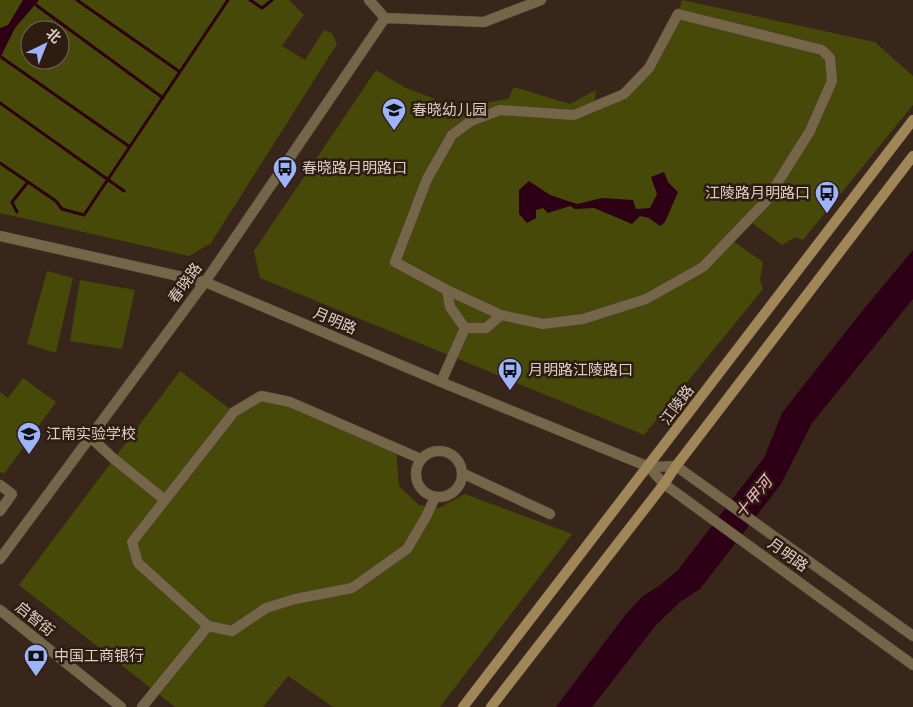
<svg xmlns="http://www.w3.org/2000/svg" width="913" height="707" font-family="'Fira Sans Condensed','Noto Sans SC',sans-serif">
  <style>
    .green { fill: #464907; fill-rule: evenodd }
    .water { fill: #2e0016 }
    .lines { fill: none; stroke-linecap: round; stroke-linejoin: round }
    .stream { stroke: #2e0016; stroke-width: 3 }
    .minor-casing { stroke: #524136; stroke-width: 11 }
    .tertiary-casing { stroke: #524136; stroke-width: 11 }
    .secondary-casing { stroke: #524136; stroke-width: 11 }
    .minor { stroke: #756649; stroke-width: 10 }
    .tertiary { stroke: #756649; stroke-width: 10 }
    .secondary { stroke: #9f8758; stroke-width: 10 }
    .labels { text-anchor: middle; stroke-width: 5; stroke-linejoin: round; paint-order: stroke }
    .poi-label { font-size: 15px; fill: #dbcfc8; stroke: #2e1c11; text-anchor: start }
    .street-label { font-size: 15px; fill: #dbcfc8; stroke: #2e1c11 }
    .water-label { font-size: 16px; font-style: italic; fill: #f5b4cb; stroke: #2e1c11 }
  </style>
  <rect width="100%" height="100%" fill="#38261a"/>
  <path class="green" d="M0 0H289L304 15 282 46 305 60 324 30 332 33 337 44 211 243 189 256 0 213ZM30 30H60V60H30Z
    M682 0 875 42 913 76V105L803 240 795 237 782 245 748 220 730 239 763 262 760 280 763 289 644 435 260 278 254 251 376 70 406 88 464 110 483 103 508 99 514 87 570 104 596 90 594 106C603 102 615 100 623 94 646 80 675 26 682 0Z
    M47 271 73 278 56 353 27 344Z
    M80 280 135 290 122 349 70 341Z
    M180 371 234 412 261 396 396 448 399 486 419 505 439 508 465 494 572 534 440 707H333L288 676 263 707H175L19 585Z
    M23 378 56 402 4 474 0 472V392L8 398Z"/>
  <path class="water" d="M23 0H39L15 28 0 58V28L8 25Z
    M664 172 668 182 678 192 665 222 660 226 649 218 640 216 632 224 594 208 575 209 570 206 548 213 543 208 536 210V218L527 223 519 214V190L529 181 550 195 577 204 602 198 633 200 636 209 650 208 657 194 651 177Z
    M913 250V299L812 423 781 484 700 589 680 602 656 625 592 707H556L626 614 643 596 659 586 678 570 764 458 782 413 859 315Z"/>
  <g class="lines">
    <path class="stream" d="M77 0 180 72
      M250 0 262 8 272 0
      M36 5 163 98
      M1 57 130 147
      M0 103 124 191
      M0 163 56 201 62 209 84 215 228 0
      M17 212 12 202 28 182"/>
    <defs>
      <path id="minor" d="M678 14 822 50 830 58 832 81 810 131 766 201 703 267 646 299 583 319 543 324 501 315 447 290 395 262 427 179 452 135 471 121 500 110 574 115 624 94 649 68Z
        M447 290 450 307 465 328H486L501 315
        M441 382 465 328
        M90 437 114 459 165 500
        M416 474a23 23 0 1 1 46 0a23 23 0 1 1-46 0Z
        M421 459 290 402 261 396 234 412 132 542 138 563 208 626 232 631 266 608 295 599 352 588 407 549 427 515 435 497
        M462 473 550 514
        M0 485 12 494 0 511
        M142 707 208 626"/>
      <path id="tertiary" d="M369 0 385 18 484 22 541 0
        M0 236 205 282 441 382 649 467 676 466 913 636
        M649 467 664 484 913 665
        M0 559 205 282 385 18
        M0 610 121 707"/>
      <path id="secondary" d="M463 707 913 120
        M491 707 664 484 676 466 913 156"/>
    </defs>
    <use href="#minor" class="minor-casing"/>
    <use href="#tertiary" class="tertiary-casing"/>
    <use href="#secondary" class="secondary-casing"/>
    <use href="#minor" class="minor"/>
    <use href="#tertiary" class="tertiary"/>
    <use href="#secondary" class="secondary"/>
  </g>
  <defs>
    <symbol id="school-pin" viewBox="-11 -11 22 30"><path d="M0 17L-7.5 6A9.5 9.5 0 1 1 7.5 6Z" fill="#9db4fd" stroke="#2e1c11"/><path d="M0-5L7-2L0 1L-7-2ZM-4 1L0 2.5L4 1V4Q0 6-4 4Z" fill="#111"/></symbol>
    <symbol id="bus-pin" viewBox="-11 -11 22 30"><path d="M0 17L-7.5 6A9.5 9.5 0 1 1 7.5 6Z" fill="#9db4fd" stroke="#2e1c11"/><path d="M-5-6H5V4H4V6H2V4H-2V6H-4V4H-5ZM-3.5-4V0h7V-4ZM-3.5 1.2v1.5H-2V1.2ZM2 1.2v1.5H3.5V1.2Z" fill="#111"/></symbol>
    <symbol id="bank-pin" viewBox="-11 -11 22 30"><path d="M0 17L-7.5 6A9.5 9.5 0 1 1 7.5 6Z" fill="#9db4fd" stroke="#2e1c11"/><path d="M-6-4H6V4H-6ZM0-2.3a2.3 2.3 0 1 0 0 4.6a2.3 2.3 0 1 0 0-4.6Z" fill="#111"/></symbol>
  </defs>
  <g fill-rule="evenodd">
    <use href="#school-pin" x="380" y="96" width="28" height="38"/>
    <use href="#bus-pin" x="271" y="154" width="28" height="38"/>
    <use href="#bus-pin" x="813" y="179" width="28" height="38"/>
    <use href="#bus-pin" x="496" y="356" width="28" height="38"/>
    <use href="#school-pin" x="15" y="420" width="28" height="38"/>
    <use href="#bank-pin" x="22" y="642" width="28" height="38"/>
  </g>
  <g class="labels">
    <g class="poi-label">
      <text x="412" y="115">春晓幼儿园</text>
      <text x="302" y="173">春晓路月明路口</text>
      <text x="810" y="198" text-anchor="end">江陵路月明路口</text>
      <text x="528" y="375">月明路江陵路口</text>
      <text x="46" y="439">江南实验学校</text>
      <text x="54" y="661">中国工商银行</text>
    </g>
    <g class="street-label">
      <text transform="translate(185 283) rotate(-54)" y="5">春晓路</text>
      <text transform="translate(335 321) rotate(23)" y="5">月明路</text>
      <text transform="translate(677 405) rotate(-53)" y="5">江陵路</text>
      <text transform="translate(788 555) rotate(36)" y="5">月明路</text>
      <text transform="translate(35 619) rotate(39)" y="5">启智街</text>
    </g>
    <g class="water-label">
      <text transform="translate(753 497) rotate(-51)" y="6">十甲河</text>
    </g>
  </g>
  <g transform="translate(45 45) rotate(43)"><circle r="24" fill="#2e1c11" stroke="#73645a"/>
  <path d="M0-4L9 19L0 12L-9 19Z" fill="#9db4fd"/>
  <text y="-8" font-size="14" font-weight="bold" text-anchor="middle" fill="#dbcfc8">北</text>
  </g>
</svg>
